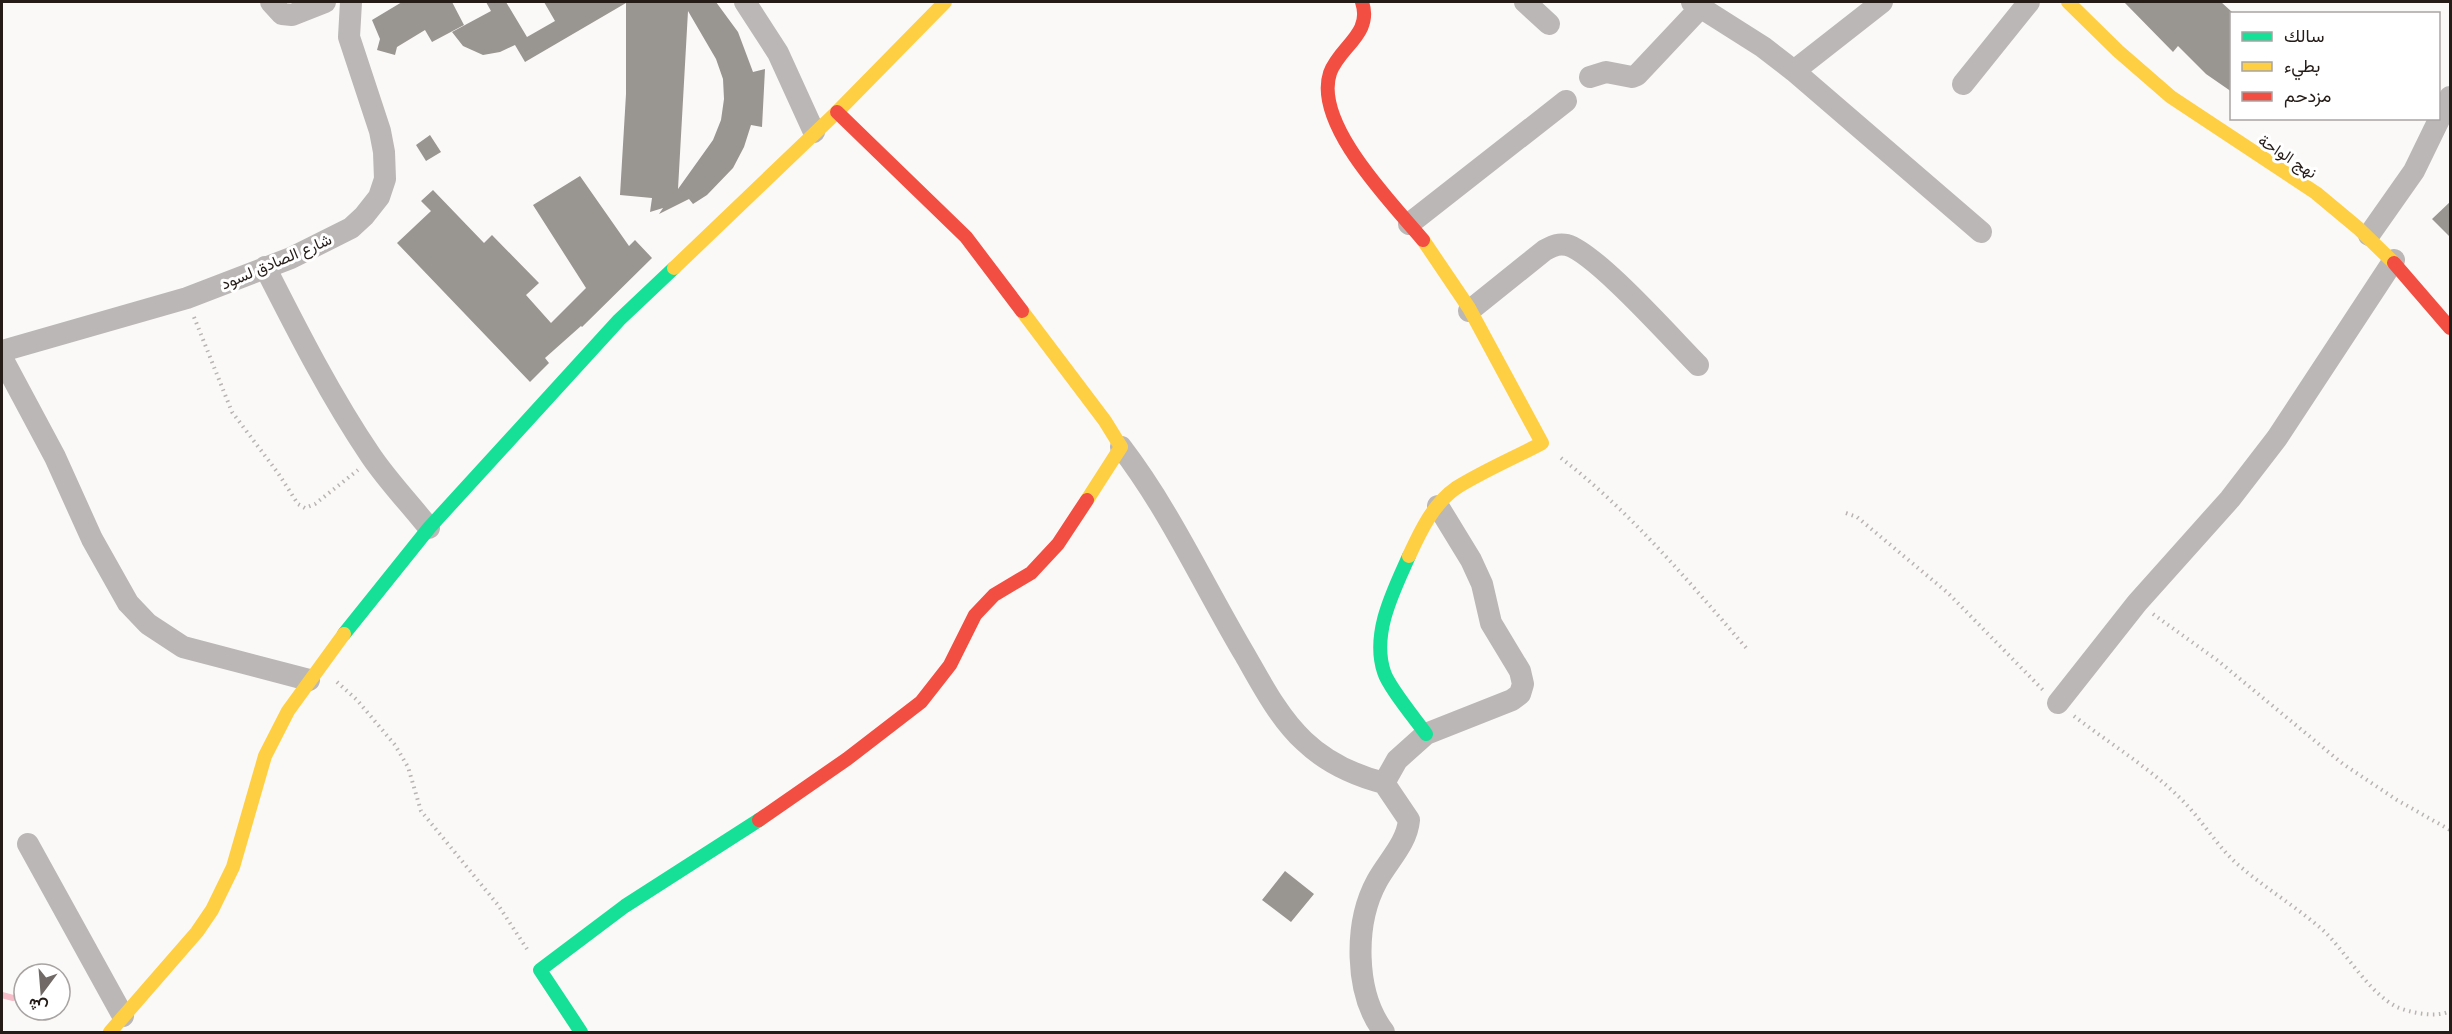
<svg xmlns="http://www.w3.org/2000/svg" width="2452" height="1034" font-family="'Noto Sans',Vazirmatn,sans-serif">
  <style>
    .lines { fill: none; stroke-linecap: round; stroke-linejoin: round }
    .stream { stroke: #f7bdc8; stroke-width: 6 }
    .building { fill: #999591; fill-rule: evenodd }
    .path { stroke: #b8b4b3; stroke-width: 4; stroke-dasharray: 1.5 4.5; stroke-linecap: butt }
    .street { stroke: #bab7b6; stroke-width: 22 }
    .fast { stroke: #16e098; stroke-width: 14 }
    .slow { stroke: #ffcf43; stroke-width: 14 }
    .jam { stroke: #f24e42; stroke-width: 14 }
    .labels { text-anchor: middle; stroke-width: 6; stroke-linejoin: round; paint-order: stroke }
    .street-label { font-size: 16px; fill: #251c18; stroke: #fff }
  </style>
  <rect width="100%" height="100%" fill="#fbf9f7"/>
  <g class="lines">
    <path class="stream" d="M2 995 13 998"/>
  </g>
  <path class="building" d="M402 2H452L464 25 432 42 425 30 397 47 395 55 377 50 380 39 372 20Z
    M486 2H506L527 37 555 21 544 2H716L738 32 753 72 765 69 762 127 751 125 744 147 733 168 707 195 693 204 689 199 659 214 663 208 650 212 652 198 620 195 626 94V3L525 62 515 45 500 52 483 55 463 46 452 32 491 11ZM688 11 716 59 723 79 724 99 721 120 713 140 678 189Z
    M2124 2H2221L2232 12V92L2206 74 2178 46 2173 52Z
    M430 135 441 152 426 161 416 145Z
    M580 176 629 246 635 240 652 258 582 327 581 326 545 358 549 363 530 382 397 243 431 211 421 201 433 190 484 243 492 235 539 283 526 295 551 323 586 288 533 205Z
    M2451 201V238L2432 219Z
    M1285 871 1314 894 1291 922 1262 900Z"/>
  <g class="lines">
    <path class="path" d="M194 317 232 412 278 473 298 504 305 508 315 504 358 470
      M1561 458C1632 513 1689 582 1748 650
      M1846 513 1857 517 1948 593 2043 690
      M2153 614 2217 660 2343 764 2397 800 2450 830
      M337 682 357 700 395 745 408 767 421 811 498 905 527 949
      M2074 716C2110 744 2149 767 2182 800 2201 819 2215 843 2235 862 2263 887 2297 907 2325 932 2348 955 2369 993 2397 1007 2411 1013 2437 1018 2450 1011"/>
    <path class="street" d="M271 2 282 14 292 15 325 2
      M745 2 778 53 814 132
      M1525 2 1549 24
      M1692 2 1763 47 1794 71 1981 232
      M1794 71 1882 2
      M1590 77 1606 72 1632 77 1637 75 1701 7
      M1963 84 2029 2
      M1409 224 1566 101
      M2369 235 2414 171 2450 97
      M265 267C298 332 331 397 371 456 388 481 410 504 429 528
      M1469 311 1545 250C1553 246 1558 243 1567 245 1596 253 1673 340 1698 365
      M2 351 187 298 291 258 351 228 364 216 379 197 385 179 384 152 380 131 349 37 351 2
      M2 358 55 457 92 539 128 603 148 624 183 647 309 680
      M1121 447C1170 511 1204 586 1245 655 1261 683 1279 718 1304 741 1327 763 1353 775 1384 783
      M2058 703 2137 603 2230 499 2277 438 2394 260
      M28 844 123 1016
      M1384 1032C1354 993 1354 923 1377 881 1388 861 1407 843 1409 820L1384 783 1397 760 1426 734 1512 700 1520 694 1523 684 1520 671 1491 623 1482 584 1471 560 1438 506"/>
    <path class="fast" d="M1409 556C1394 590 1371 633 1384 672 1388 686 1416 720 1426 734
      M344 634 429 528 619 320 674 268
      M581 1032 540 970 625 906 759 820"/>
    <path class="slow" d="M2068 2 2118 51 2171 97 2316 193 2358 228 2394 263
      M674 268 837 112 945 2
      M1022 311 1105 421 1121 447 1087 500
      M1409 556C1420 532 1433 504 1456 488 1483 471 1514 458 1542 443L1469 308 1423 240
      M110 1032 197 932 212 910 233 867 265 756 288 711 344 634"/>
    <path class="jam" d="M1362 2C1373 34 1339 47 1330 73 1313 124 1393 204 1423 240
      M837 112 966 237 1022 311
      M2394 263 2450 328
      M759 820 847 759 921 702 950 665 975 615 994 595 1031 573 1058 544 1087 500"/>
  </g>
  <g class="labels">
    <g class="street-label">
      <text transform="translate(2288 156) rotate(33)" y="6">نهج الواحة</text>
      <text transform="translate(276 261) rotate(-23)" y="6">شارع الصادق لسود</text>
    </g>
  </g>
  <rect width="2452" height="1034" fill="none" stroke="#251c18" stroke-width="6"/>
  <rect x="2230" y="12" width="210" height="108" fill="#ffffff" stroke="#a8a4a3" stroke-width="1.5"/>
  <rect x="2242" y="32" width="30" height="9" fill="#16e098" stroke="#a8a4a3" stroke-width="1.5"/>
  <text x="2284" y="42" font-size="18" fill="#251c18">سالك</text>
  <rect x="2242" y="62" width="30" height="9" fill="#ffcf43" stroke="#a8a4a3" stroke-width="1.5"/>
  <text x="2284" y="72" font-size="18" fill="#251c18">بطيء</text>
  <rect x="2242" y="92" width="30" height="9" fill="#f24e42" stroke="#a8a4a3" stroke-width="1.5"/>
  <text x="2284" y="102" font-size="18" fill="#251c18">مزدحم</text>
  <g transform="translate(42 992) rotate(196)"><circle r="28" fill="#ffffff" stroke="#a8a4a3" stroke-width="1.5"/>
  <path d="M0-4.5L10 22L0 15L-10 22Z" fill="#706966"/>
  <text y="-9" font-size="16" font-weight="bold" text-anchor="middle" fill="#251c18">ش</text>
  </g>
</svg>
